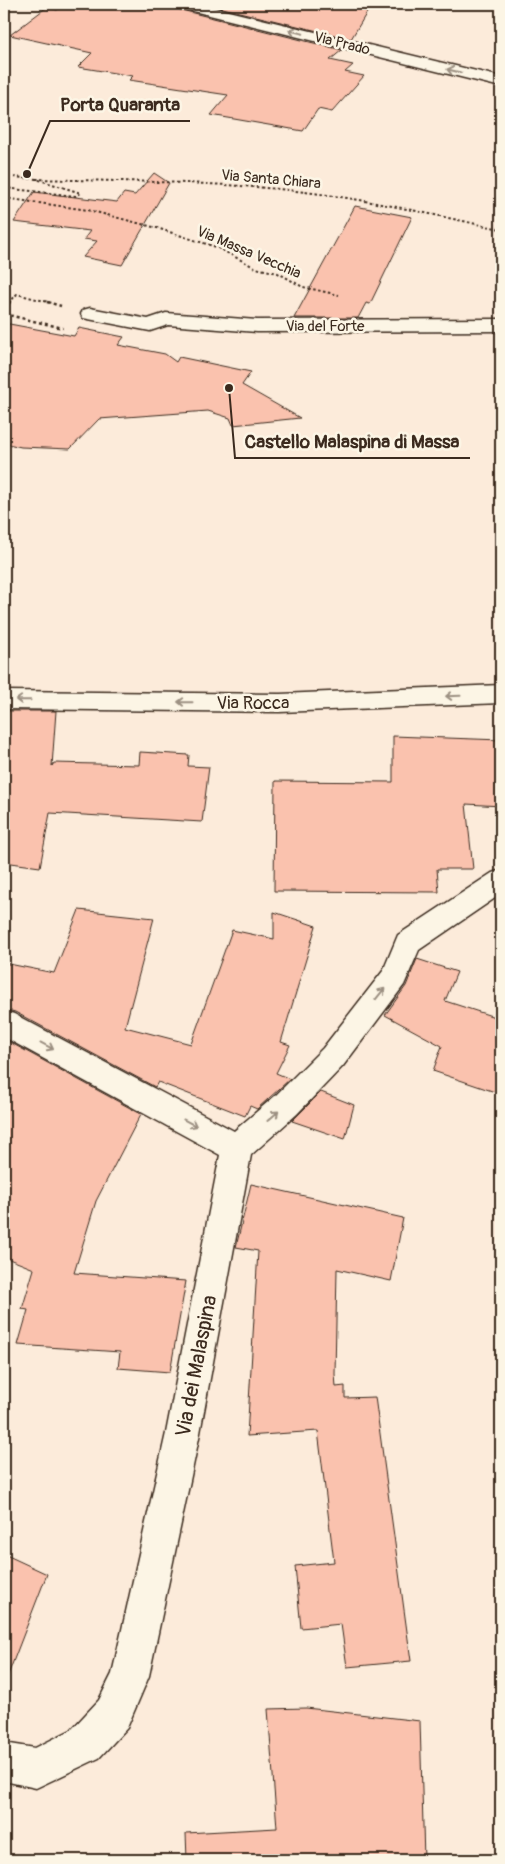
<svg xmlns="http://www.w3.org/2000/svg" width="505" height="1864" font-family="Pangolin,sans-serif">
  <style>
    .building { fill: #fac2ae; stroke: #3b2a1e }
    .lines { fill: none; stroke-linecap: round; stroke-linejoin: round }
    .minor-casing { stroke: #3b2a1e; stroke-width: 3 }
    .path-far1 { stroke: #3b2a1e; stroke-width: 2; stroke-dasharray: 2.5 2.5; stroke-linecap: butt }
    .path { stroke: #3b2a1e; stroke-width: 2.5; stroke-dasharray: 3 3; stroke-linecap: butt }
    .minor { fill: #fcf5e5; fill-rule: evenodd }
    .oneway { stroke: #9c9082 }
    .labels { text-anchor: middle; stroke-width: 5; stroke-linejoin: round; paint-order: stroke }
    .far-street-label { font-size: 15px; fill: #3b2a1e; stroke: #fcf5e5 }
    .street-label { font-size: 18px; fill: #3b2a1e; stroke: #fcf5e5 }
    .near-street-label { font-size: 21px; fill: #3b2a1e; stroke: #fcf5e5 }
    .leader { fill: none; stroke: #3b2a1e; stroke-width: 2 }
    .callout-dot { fill: #3b2a1e; stroke: #fcf5e5; stroke-width: 2 }
    .callout-label { font-size: 19px; text-anchor: middle; font-weight: bold; fill: #3b2a1e; stroke: #fcf5e5; stroke-width: 5; stroke-linejoin: round; paint-order: stroke }
  </style>
  <rect width="100%" height="100%" fill="#fcebda"/>
  <filter id="ink" filterUnits="userSpaceOnUse"><feTurbulence type="fractalNoise" baseFrequency=".02" numOctaves="2"/><feDisplacementMap in="SourceGraphic" scale="10" xChannelSelector="R" yChannelSelector="G"/><feConvolveMatrix kernelMatrix="1 2 1 2 8 2 1 2 1" color-interpolation-filters="sRGB"/></filter>
  <g filter="url(#ink)">
    <path class="building" d="M65 4H173L177 9 342 50 330 60 353 65 345 72 364 76 332 112 318 109 303 131 211 115 228 95 129 80 133 76 78 67 92 53 10 35 47 7 57 10Z
      M206 4H372L351 39Z
      M154 173 169 183 122 265 83 257 97 241 84 239 90 231 14 222 34 192 117 202 124 193 135 195Z
      M355 206 412 217 370 304 366 303 358 318H294Z
      M4 323 74 336 79 328 124 337 118 345 165 354 176 362 179 357 251 372 242 385 300 418 233 425 230 418 208 411 99 419 70 449 21 447 4 443Z
      M4 711H56L52 766 54 763 139 765 140 752 189 755 188 766 209 767 202 822 50 813 40 867 4 862Z
      M393 736 501 740V806L466 804 473 869H437L439 892 274 891 275 781 393 782Z
      M79 910 154 918 125 1027 191 1044 232 930 274 939V912L316 926 281 1042 290 1045 276 1073 290 1079 257 1109 250 1106 245 1116 158 1082 155 1087 15 1012 4 1009V963L54 973Z
      M417 959 457 972 445 1001 501 1019V1094L433 1071 442 1046 385 1015 406 986Z
      M4 1039 141 1114 96 1201 74 1273 186 1281 170 1372 118 1368 120 1352 18 1345 28 1310 22 1309 34 1269 4 1257Z
      M321 1092 354 1105 345 1139 292 1121Z
      M251 1184 403 1218 391 1281 337 1269 335 1374 336 1387 345 1386V1398L375 1397 411 1661 347 1667 341 1624 301 1628 295 1566 334 1562 318 1431 247 1436 258 1251 236 1247Z
      M4 1554 47 1574 6 1680 4 1679Z
      M306 1708 420 1721 424 1860H187L186 1833 277 1828 268 1709Z"/>
    <g class="lines">
      <defs>
        <path id="minor" d="M175 4H199L501 77V87L177 7Z
          M90 308 148 319 166 313 257 320 501 319V331L257 332 168 325 150 331 83 318 81 314 83 310Z
          M501 685V703L280 712 4 709V691L280 694Z
          M501 870V894L419 950 404 985 343 1066 297 1114 251 1155 200 1433 149 1676 127 1728 99 1758 36 1788 4 1781V1743L35 1748 71 1730 99 1700 112 1674 166 1433 220 1155 4 1037V1011L14 1014 234 1131 275 1096 323 1048 383 971 398 935 492 873Z"/>
      </defs>
      <use href="#minor" class="minor-casing"/>
      <path class="path-far1" d="M4 176H8
        M36 179C135 182 236 181 334 196 390 204 446 218 501 229
        M4 188 76 196 81 193 36 179 12 177
        M4 198 88 210 157 228 216 247 256 268 278 273 303 287 339 295
        M9 303 17 294 52 303"/>
      <path class="path" d="M47 302 61 306
        M4 309 10 302
        M4 314 63 328"/>
      <use href="#minor" class="minor"/>
    </g>
    <defs><path id="oneway-shaft" d="M-6 0H5M1.5-3L5.5 0L1.5 3" fill="none" stroke-width="1.6" stroke-linecap="round" stroke-linejoin="round" transform="scale(1.25)"/></defs>
    <g class="oneway">
      <use href="#oneway-shaft" transform="translate(296 32) rotate(-166)"/>
      <use href="#oneway-shaft" transform="translate(454 71) rotate(-166)"/>
      <use href="#oneway-shaft" transform="translate(453 696) rotate(178)"/>
      <use href="#oneway-shaft" transform="translate(23 700) rotate(-179)"/>
      <use href="#oneway-shaft" transform="translate(185 702) rotate(-179)"/>
      <use href="#oneway-shaft" transform="translate(380 994) rotate(-51)"/>
      <use href="#oneway-shaft" transform="translate(47 1046) rotate(28)"/>
      <use href="#oneway-shaft" transform="translate(273 1116) rotate(-41)"/>
      <use href="#oneway-shaft" transform="translate(190 1123) rotate(28)"/>
    </g>
  </g>
  <g class="labels">
    <g class="far-street-label">
      <text transform="translate(342 43) rotate(14)" y="5">Via Prado</text>
      <text transform="translate(271 179) rotate(5)" y="5">Via Santa Chiara</text>
      <text transform="translate(249 252) rotate(23)" y="5">Via Massa Vecchia</text>
      <text x="325" y="331">Via del Forte</text>
    </g>
    <g class="street-label">
      <text x="253" y="709">Via Rocca</text>
    </g>
    <g class="near-street-label">
      <text transform="translate(196 1366) rotate(-79)" y="7">Via dei Malaspina</text>
    </g>
  </g>
  <path class="leader" d="M27 174L50 121H190M229 388L235 458H470"/>
  <g class="callout-dot">
    <circle cx="27" cy="174" r="5"/>
    <circle cx="229" cy="388" r="5"/>
  </g>
  <g class="callout-label">
    <text x="120" y="111">Porta Quaranta</text>
    <text x="352" y="448">Castello Malaspina di Massa</text>
  </g>
  <rect width="505" height="1864" fill="none" stroke="#fcf5e5" stroke-width="20"/>
  <rect x="10" y="10" width="485" height="1844" fill="none" stroke="#3b2a1e" stroke-width="2" filter="url(#ink)"/>
</svg>
